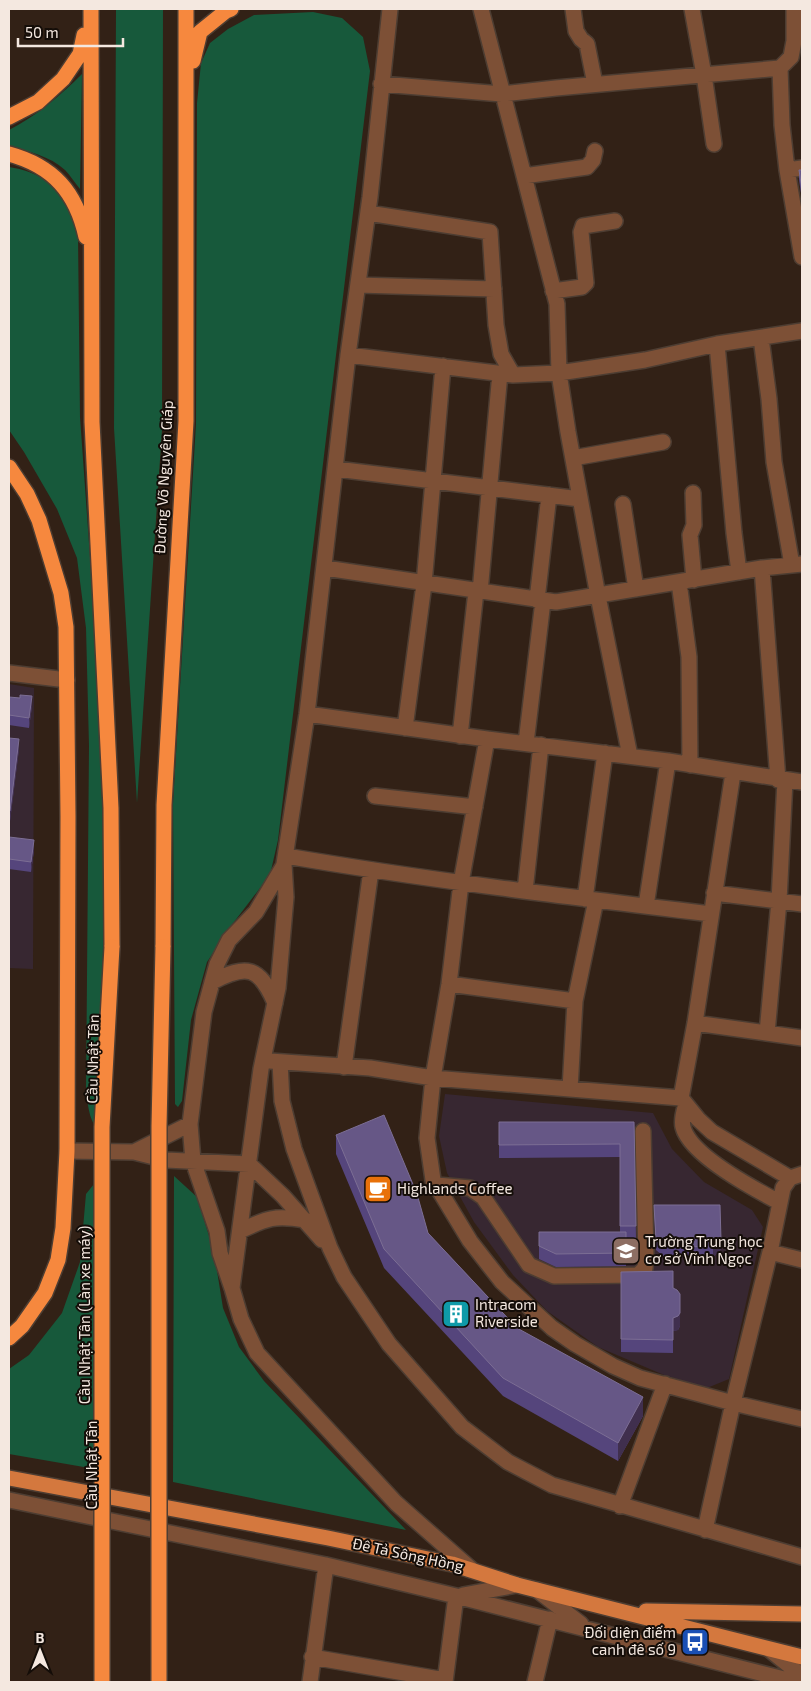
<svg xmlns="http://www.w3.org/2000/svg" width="811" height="1691" font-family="'Exo 2',sans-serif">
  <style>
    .education { fill: #372731 }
    .green { fill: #17593b }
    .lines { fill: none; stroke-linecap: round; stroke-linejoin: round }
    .minor-casing { stroke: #4d3d32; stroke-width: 18 }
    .major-casing { stroke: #4d3d32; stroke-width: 18 }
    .highway-casing { stroke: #4d3d32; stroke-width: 18 }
    .minor { stroke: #7d5036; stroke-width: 15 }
    .major { stroke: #d4783e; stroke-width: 15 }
    .highway { stroke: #f6883e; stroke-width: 15 }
    .highway-bridge-casing { stroke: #4d3d32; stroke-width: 18; stroke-linecap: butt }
    .highway-bridge { stroke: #f6883e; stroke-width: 15 }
    .wall { fill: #55457c }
    .shaded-wall { fill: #402f4e }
    .building { fill: #665786; stroke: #7c6e94 }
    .labels { text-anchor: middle; stroke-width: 4; stroke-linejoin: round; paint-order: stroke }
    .street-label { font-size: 15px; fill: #f4e8e0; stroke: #140d08 }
    .poi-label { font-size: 15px; fill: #f4e8e0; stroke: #140d08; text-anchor: start }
  </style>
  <rect width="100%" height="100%" fill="#322116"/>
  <path class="education" d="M9 684 34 688 33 969 9 968Z
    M445 1094 653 1113 672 1149 704 1182 752 1210 763 1227 729 1379 707 1388 664 1375 598 1347 547 1311 513 1275 474 1222 447 1173 439 1136Z"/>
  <path class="green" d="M116 9H163L162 430 137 803 114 428Z
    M313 12 342 18 363 37 370 71 278 840 270 875 231 926 207 962 191 1020 182 1101 178 1107 175 1104 173 803 196 424 197 103 201 63 210 43 228 29 254 15Z
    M82 74 80 189C75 183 70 175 65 170 50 156 28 151 9 147V130C36 116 60 96 82 74Z
    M9 167C37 171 65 187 74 215 76 222 77 228 78 235L80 417 95 627 102 799 112 947H103L102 1135C89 1121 89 1111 86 1092L89 746 86 628 77 558 57 509 24 452 9 430Z
    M102 1174 101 1470 9 1454V1369L29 1355 62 1313 80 1262 86 1194Z
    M174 1176 197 1197 214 1252 223 1308 239 1347 264 1381 406 1530 173 1482Z"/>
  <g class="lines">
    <defs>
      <path id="minor" d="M481 9 557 304 559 373 568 432 598 596 630 756
        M573 9 576 31 581 39 587 44 595 84
        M692 9 704 75 714 144
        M780 68 782 125 787 170 802 257
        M381 84 502 94 556 88 780 68 791 57 794 41V9
        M787 170 802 168
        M524 176 587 167 593 160 595 151
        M368 213 490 232 496 325 501 354 513 375
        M358 285 494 289
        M553 291 582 287 586 283 581 232 583 226 615 221
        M761 338 769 399 774 462 792 565
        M717 344 734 533 739 572
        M348 355 513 375 559 373 645 360 717 344 802 331
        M573 458 663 442
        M336 469 580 499
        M693 493 694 525 690 535 694 580
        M623 504 636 589
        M325 568 556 602 762 568 802 564
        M762 568 778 780
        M679 582 689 657 690 765
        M480 592 500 373
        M537 600 549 495
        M9 673 67 680
        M307 714 487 739 668 761 802 782
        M405 728 424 584 443 366
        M460 736 476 591
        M487 739 461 883 449 984 433 1078 427 1138 433 1180 470 1241 502 1282 552 1328 575 1344 613 1366 640 1378 733 1403 802 1419
        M526 743 543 601
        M733 773 695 1023 681 1098 698 1119 712 1132 790 1178
        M375 796 475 807
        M286 856C427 880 569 897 711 914
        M284 865 256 912 229 940 217 964 204 1012 190 1124 193 1161 217 1231 220 1253 232 1288 241 1319 257 1353 396 1503 471 1569
        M525 891 541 745
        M714 893 802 904
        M585 899 605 753
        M646 906 668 761
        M212 982C247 964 259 966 275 1003
        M449 984 575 1001 596 900
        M695 1023 802 1038
        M767 1033 779 901 785 780
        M270 1061 370 1068 433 1078 681 1098
        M280 1062 282 1101 294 1149 330 1248 344 1277 389 1344 462 1427 508 1462 552 1485 802 1557
        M344 1067 371 870
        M570 1089 575 1001
        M686 1104C684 1111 681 1119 683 1127 690 1155 754 1189 779 1202
        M67 1151 134 1152 166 1160 249 1164 283 1196 322 1240
        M134 1152 190 1124
        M437 1185 470 1188 483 1197 529 1265 554 1276 638 1275 645 1268 646 1257 643 1131
        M240 1231C267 1218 275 1215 305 1220
        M770 1252 802 1260
        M232 1288 261 1069 278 988 286 897 284 864 307 714 348 355 370 197 390 9
        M9 1500 326 1565 456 1596 445 1682
        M620 1506 665 1384
        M705 1530 733 1403 770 1252 783 1188 790 1178 802 1174
        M537 1590 581 1624
        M463 1595 517 1585
        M456 1596 796 1682
        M770 1650 802 1676
        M312 1657 445 1680
        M310 1682 326 1565
        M535 1682 550 1619"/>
      <path id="major" d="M9 1478 328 1538 452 1564 517 1585 802 1657
        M646 1611 802 1614"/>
      <path id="highway" d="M91 9 92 422 111 808 112 947
        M193 61 200 32 226 11 231 9
        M9 117 38 102 63 79 80 54 84 35
        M9 154C53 166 76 192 86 237
        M9 467 27 494 39 520 61 593 66 627 68 816 67 1151 63 1228 58 1260 45 1293 22 1326 9 1338
        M163 947 164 805 186 421V9"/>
    </defs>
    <use href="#minor" class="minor-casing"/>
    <use href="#major" class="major-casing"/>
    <use href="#highway" class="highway-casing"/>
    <use href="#minor" class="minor"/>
    <use href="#major" class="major"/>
    <use href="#highway" class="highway"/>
    <defs>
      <path id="highway-bridge" d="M102 1682V1127L112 947
        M159 1682V1126L163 947"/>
    </defs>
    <use href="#highway-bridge" class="highway-bridge-casing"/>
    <use href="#highway-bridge" class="highway-bridge"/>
  </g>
  <path class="wall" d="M799 170H802V200L799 180Z
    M9 697 32 706 29 728 9 725Z
    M9 738 19 749 10 821H9Z
    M9 837 34 850 31 872 9 869Z
    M499 1122H634L636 1239H626V1266L556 1267 539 1259V1232H620V1157L499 1158Z
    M336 1135 428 1233 517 1328 643 1416 618 1461 503 1396 384 1268 336 1154Z
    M654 1205 721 1249 713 1257 663 1256 656 1250Z
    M621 1272 673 1288 680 1326 678 1330 673 1331V1353L621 1352Z"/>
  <path class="shaded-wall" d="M32 696V706L29 728V718Z
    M19 739V749L10 821V811Z
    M34 840V850L31 872V862Z
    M721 1240V1249L713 1257V1247Z
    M680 1313V1326L678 1330 673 1331V1318Z
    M643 1397V1416L618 1461V1443Z"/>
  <path class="building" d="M799 170H802V190Z
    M20 695 32 696 29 718 9 715V697L20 698Z
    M9 738 19 739 10 811H9Z
    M9 837 34 840 31 862 9 859Z
    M384 1115 417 1194 428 1233 517 1328 643 1397 618 1443 503 1378 384 1249 336 1135Z
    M499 1122H634L636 1226H620V1144L499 1145Z
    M654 1205H720L721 1240 713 1247 663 1246 656 1240Z
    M539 1232H626V1253L556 1254 539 1246Z
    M673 1271V1288L677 1290 680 1294V1313L678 1316 673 1318V1340L621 1339V1272Z"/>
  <defs>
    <symbol id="cafe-square" viewBox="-11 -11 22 22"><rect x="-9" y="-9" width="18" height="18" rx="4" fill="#e8710a" stroke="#140d08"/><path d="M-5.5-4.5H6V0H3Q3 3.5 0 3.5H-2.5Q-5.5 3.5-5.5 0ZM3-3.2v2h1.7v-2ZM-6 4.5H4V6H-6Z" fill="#fff"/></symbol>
    <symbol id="school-square" viewBox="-11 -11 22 22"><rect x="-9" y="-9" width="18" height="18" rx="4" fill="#8d6e63" stroke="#140d08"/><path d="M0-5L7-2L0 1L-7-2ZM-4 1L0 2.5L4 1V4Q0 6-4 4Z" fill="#fff"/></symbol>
    <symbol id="building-square" viewBox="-11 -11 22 22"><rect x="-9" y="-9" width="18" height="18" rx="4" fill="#0f9aa8" stroke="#140d08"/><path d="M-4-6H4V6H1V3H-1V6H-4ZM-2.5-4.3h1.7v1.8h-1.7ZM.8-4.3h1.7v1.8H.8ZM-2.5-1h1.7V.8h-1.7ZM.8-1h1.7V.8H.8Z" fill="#fff"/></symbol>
    <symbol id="bus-square" viewBox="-11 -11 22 22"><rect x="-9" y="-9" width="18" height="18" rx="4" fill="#1a4fb4" stroke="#140d08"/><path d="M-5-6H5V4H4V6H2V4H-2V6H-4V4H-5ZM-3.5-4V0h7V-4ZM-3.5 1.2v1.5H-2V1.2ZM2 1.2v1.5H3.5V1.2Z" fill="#fff"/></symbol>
  </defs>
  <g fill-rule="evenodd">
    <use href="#cafe-square" x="362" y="1173" width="32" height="32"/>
    <use href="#school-square" x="610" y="1235" width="32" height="32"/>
    <use href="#building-square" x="440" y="1298" width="32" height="32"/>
    <use href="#bus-square" x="679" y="1626" width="32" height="32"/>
  </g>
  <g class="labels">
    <g class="street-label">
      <text transform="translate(164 477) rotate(-87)" y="5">Đường Võ Nguyên Giáp</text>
      <text transform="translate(93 1059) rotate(-89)" y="5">Cầu Nhật Tân</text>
      <text transform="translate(85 1315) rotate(-90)" y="5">Cầu Nhật Tân (Làn xe máy)</text>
      <text transform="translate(92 1465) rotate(-90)" y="5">Cầu Nhật Tân</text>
      <text transform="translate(408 1555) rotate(12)" y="5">Đê Tả Sông Hồng</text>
    </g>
    <g class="poi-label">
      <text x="397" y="1194">Highlands Coffee</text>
      <text x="645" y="1247">Trường Trung học<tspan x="645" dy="17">cơ sở Vĩnh Ngọc</tspan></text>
      <text x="475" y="1310">Intracom<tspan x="475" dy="17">Riverside</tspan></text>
      <text x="676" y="1638" text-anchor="end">Đối diện điếm<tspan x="676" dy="17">canh đê số 9</tspan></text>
    </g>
  </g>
  <rect width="811" height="1691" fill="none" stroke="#f4e8e0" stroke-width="20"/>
  <g transform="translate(40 1651)" stroke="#140d08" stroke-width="4" paint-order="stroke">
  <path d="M0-4L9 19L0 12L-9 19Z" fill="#f4e8e0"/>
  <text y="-8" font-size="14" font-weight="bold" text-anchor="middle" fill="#f4e8e0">B</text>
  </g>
  <path d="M18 38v8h105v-8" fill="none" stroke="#f4e8e0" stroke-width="2.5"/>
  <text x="25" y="38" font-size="15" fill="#f4e8e0" stroke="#140d08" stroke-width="4" paint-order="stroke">50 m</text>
</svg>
